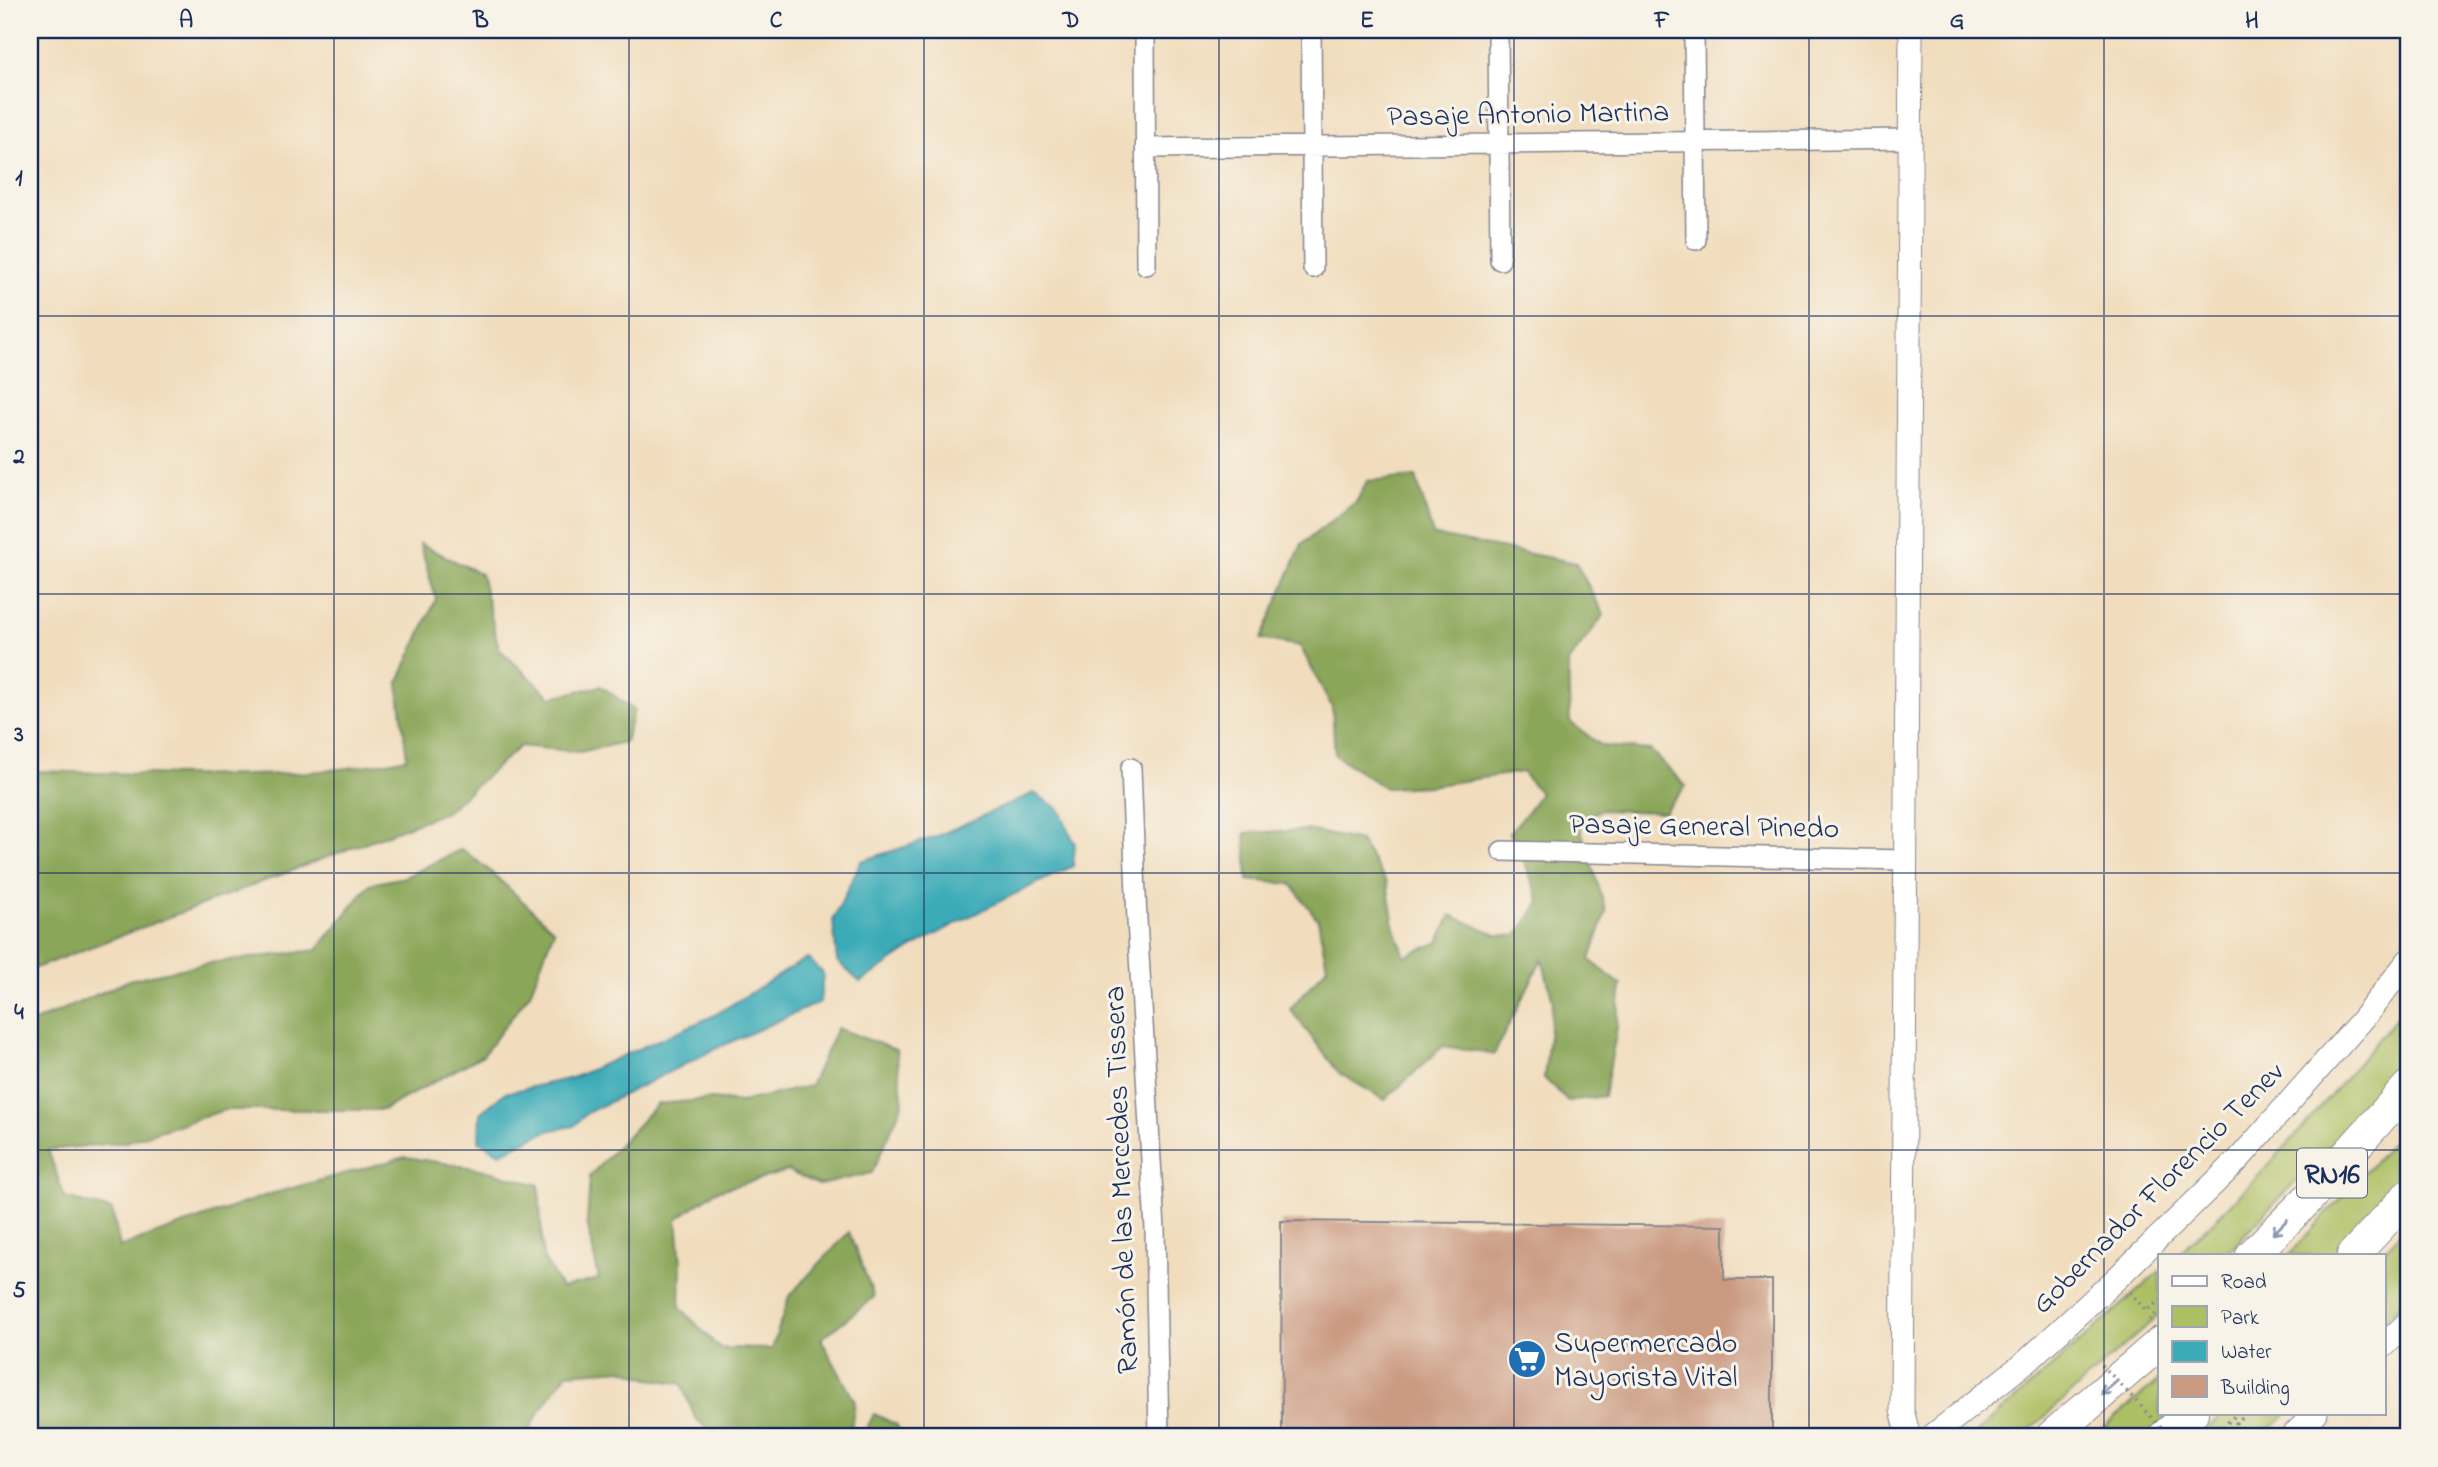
<svg xmlns="http://www.w3.org/2000/svg" width="2438" height="1467" font-family="'Indie Flower',sans-serif">
  <style>
    .green { fill: #adbf63; stroke: #647760; stroke-width: 2 }
    .forest { fill: #8aa659; stroke: #526a5c; stroke-width: 2 }
    .water { fill: #3aabb7; stroke: #2a6d8a; stroke-width: 2 }
    .building { fill: #ca9a81 }
    .lines { fill: none; stroke-linecap: round; stroke-linejoin: round }
    .minor-casing { stroke: #86868e; stroke-width: 22 }
    .tertiary-casing { stroke: #86868e; stroke-width: 25 }
    .trunk-casing { stroke: #86868e; stroke-width: 34 }
    .path { stroke: #86868e; stroke-width: 3.5; stroke-dasharray: 2 5; stroke-linecap: butt }
    .minor { stroke: #fff; stroke-width: 19 }
    .tertiary { stroke: #fff; stroke-width: 23 }
    .trunk { stroke: #fff; stroke-width: 32 }
    .path-bridge { stroke: #86868e; stroke-width: 3.5; stroke-dasharray: 2 5; stroke-linecap: butt }
    .oneway { stroke: #8d97ae }
    .grid { fill: none; stroke: #1b2f5e; stroke-width: 2; stroke-opacity: 0.55 }
    .labels { text-anchor: middle; stroke-width: 6; stroke-linejoin: round; paint-order: stroke }
    .shield { fill: #f7f3e8; stroke: #5d6a87; stroke-width: 2 }
    .shield-label { font-size: 28px; font-weight: bold; fill: #1b2f5e }
    .street-label { font-size: 30px; fill: #1b2f5e; stroke: #f7f3e8 }
    .poi-label { font-size: 30px; fill: #1b2f5e; stroke: #f7f3e8; text-anchor: start }
    .neatline { fill: none; stroke: #1b2f5e; stroke-width: 2.5 }
    .grid-label { font-size: 23px; text-anchor: middle; font-weight: bold; fill: #1b2f5e }
  </style>
  <rect width="100%" height="100%" fill="#f7f3e8"/>
  <filter id="ink" filterUnits="userSpaceOnUse"><feTurbulence type="fractalNoise" baseFrequency=".0143" numOctaves="2"/><feDisplacementMap in="SourceGraphic" scale="14" xChannelSelector="R" yChannelSelector="G"/><feConvolveMatrix kernelMatrix="1 2 1 2 8 2 1 2 1" color-interpolation-filters="sRGB"/></filter>
  <filter id="wash" filterUnits="userSpaceOnUse"><feTurbulence type="fractalNoise" baseFrequency=".00686" numOctaves="4" result="noise"/><feDisplacementMap in="SourceGraphic" scale="28" xChannelSelector="R" yChannelSelector="G"/><feGaussianBlur stdDeviation="1.57" result="paint"/><feColorMatrix in="noise" values="0 0 0 0 0 0 0 0 0 0 0 0 0 0 0 0 0 1.4 0 .05"/><feComposite in="paint" operator="in"/></filter>
  <g filter="url(#wash)">
    <rect width="100%" height="100%" fill="#f1ddbd"/>
    <path class="green" d="M2408 1003V1057L2376 1097 2225 1255H2177C2262 1179 2336 1091 2408 1003Z
      M2408 1125V1176L2335 1255H2289Z
      M2408 1224V1296L2384 1322V1255H2381Z
      M2160 1271V1314L2022 1437H1972Z
      M2160 1379V1413H2175L2145 1437H2093Z
      M2225 1413H2288L2260 1437H2197Z"/>
    <path class="forest" d="M1416 477 1433 535 1576 563 1604 615 1568 662 1570 722 1602 746 1650 750 1686 786 1664 812 1601 810 1578 820 1606 911 1590 960 1621 985 1616 1034 1604 1096 1568 1101 1544 1078 1553 1001 1542 959 1494 1054 1443 1046 1385 1100 1339 1073 1290 1009 1327 967 1318 920 1291 884 1248 880 1245 833 1308 830 1360 841 1387 883 1394 926 1405 956 1439 942 1451 915 1497 935 1516 936 1540 902 1523 858 1509 833 1526 814 1540 793 1522 772 1429 786 1385 788 1335 755 1332 707 1300 646 1261 639 1302 544 1357 501 1367 481Z
      M420 544 481 574 499 649 551 697 601 686 634 710 625 742 580 752 520 746 446 812 30 970V771C155 773 284 785 407 758L398 683 436 599Z
      M462 849 490 871 554 930 530 993 483 1055 383 1110H224L125 1142 48 1150 65 1198 112 1210 120 1247 267 1195 405 1157 481 1169 539 1185 543 1257 561 1288 599 1279 587 1222 590 1176 657 1104 712 1099 741 1102 810 1086 837 1028 896 1050 903 1103 872 1173 819 1185 788 1171 716 1191 677 1219 681 1264 680 1307 719 1348 772 1349 789 1296 849 1232 874 1297 821 1339 855 1402 850 1437H716L695 1418 681 1383 649 1379 623 1369 567 1373 540 1411 526 1437H30V1024L132 979 209 963 317 950 370 884 405 877Z
      M874 1414 897 1425 902 1437H869L866 1430Z"/>
    <path class="water" d="M1034 793 1059 809 1075 844 1073 866C1021 891 969 915 919 944 898 955 881 971 860 982L837 961 833 920 861 861 935 837Z
      M807 958 823 973 820 1002 715 1049 587 1113 574 1126 547 1131 500 1153 479 1141 480 1113 505 1093 572 1078 713 1016Z"/>
    <g id="blocks">
      <path class="building" d="M1281 1221 1724 1226V1280H1772V1437H1282Z"/>
    </g>
  </g>
  <g filter="url(#ink)">
    <use href="#blocks" fill-opacity="0" stroke="#86868e" stroke-width="2"/>
    <g class="lines">
      <defs>
        <path id="minor" d="M1145 30 1146 265
          M1311 30 1313 268
          M1498 30 1500 260
          M1694 30 1696 240
          M1146 148 1911 139
          M1131 768 1137 920 1155 1229 1159 1437
          M1502 851 1905 860"/>
        <path id="tertiary" d="M2384 1346 2408 1322
          M1909 1437 1902 1410 1911 30
          M1931 1437 2028 1360 2117 1278 2238 1160 2362 1020 2408 961
          M2291 1437 2316 1413"/>
        <path id="trunk" d="M2252 1255 2307 1200 2408 1087
          M2353 1255 2408 1196
          M2051 1437 2160 1343
          M2164 1437 2192 1413"/>
      </defs>
      <use href="#minor" class="minor-casing"/>
      <use href="#tertiary" class="tertiary-casing"/>
      <use href="#trunk" class="trunk-casing"/>
      <path class="path" d="M2130 1292 2146 1311 2160 1300
        M2149 1320 2160 1310
        M2247 1413 2236 1423 2249 1437
        M2212 1437 2238 1413"/>
      <use href="#minor" class="minor"/>
      <use href="#tertiary" class="tertiary"/>
      <use href="#trunk" class="trunk"/>
      <path class="path-bridge" d="M2102 1365 2170 1437"/>
    </g>
    <defs><path id="oneway-shaft" d="M-6 0H5M1.5-3L5.5 0L1.5 3" fill="none" stroke-width="1.6" stroke-linecap="round" stroke-linejoin="round" transform="scale(1.75)"/></defs>
    <g class="oneway">
      <use href="#oneway-shaft" transform="translate(2280 1227) rotate(135)"/>
      <use href="#oneway-shaft" transform="translate(2109 1388) rotate(139)"/>
    </g>
  </g>
  <path class="grid" d="M334 30V1437M629 30V1437M924 30V1437M1219 30V1437M1514 30V1437M1809 30V1437M2104 30V1437M30 316H2408M30 594H2408M30 873H2408M30 1150H2408"/>
  <defs>
    <symbol id="supermarket-disc" viewBox="-11 -11 22 22"><circle r="9.5" fill="#1f6fb2" stroke="#f7f3e8"/><path d="M-6-5.5h2.5l.6 2H6L4.5 2H-2.5L-4.4-4H-6ZM-1.5 3.2a1.3 1.3 0 1 0 .1 0ZM3 3.2a1.3 1.3 0 1 0 .1 0Z" fill="#fff"/></symbol>
  </defs>
  <g fill-rule="evenodd">
    <use href="#supermarket-disc" x="1505" y="1337" width="44" height="44"/>
  </g>
  <g class="labels">
    <rect class="shield" x="2297" y="1148.5" width="70" height="49" rx="5"/>
    <g class="shield-label">
      <text x="2332" y="1183">RN16</text>
    </g>
    <g class="street-label">
      <text transform="translate(1528 113) rotate(-1)" y="10">Pasaje Antonio Martina</text>
      <text transform="translate(1704 825) rotate(1)" y="10">Pasaje General Pinedo</text>
      <text transform="translate(1120 1180) rotate(-92)" y="10">Ramón de las Mercedes Tissera</text>
      <text transform="translate(2157 1187) rotate(-45)" y="10">Gobernador Florencio Tenev</text>
    </g>
    <g class="poi-label">
      <text x="1554" y="1352">Supermercado<tspan x="1554" dy="34">Mayorista Vital</tspan></text>
    </g>
  </g>
  <rect width="2438" height="1467" fill="none" stroke="#f7f3e8" stroke-width="77"/>
  <rect x="2158" y="1254" width="228" height="161" fill="#f7f3e8" stroke="#9fa5b1" stroke-width="2"/>
  <rect x="2172" y="1276" width="35" height="10" fill="#ffffff" stroke="#9fa5b1" stroke-width="2"/>
  <text x="2221" y="1288" font-size="21" fill="#1b2f5e">Road</text>
  <rect x="2172" y="1306" width="35" height="21" fill="#adbf63" stroke="#9fa5b1" stroke-width="2"/>
  <text x="2221" y="1324" font-size="21" fill="#1b2f5e">Park</text>
  <rect x="2172" y="1341" width="35" height="21" fill="#3aabb7" stroke="#9fa5b1" stroke-width="2"/>
  <text x="2221" y="1358" font-size="21" fill="#1b2f5e">Water</text>
  <rect x="2172" y="1376" width="35" height="21" fill="#ca9a81" stroke="#9fa5b1" stroke-width="2"/>
  <text x="2221" y="1394" font-size="21" fill="#1b2f5e">Building</text>
  <rect x="38" y="38" width="2362" height="1390" class="neatline"/>
  <g class="grid-label">
    <text x="186" y="27">A</text>
    <text x="481" y="27">B</text>
    <text x="776" y="27">C</text>
    <text x="1071" y="27">D</text>
    <text x="1367" y="27">E</text>
    <text x="1662" y="27">F</text>
    <text x="1957" y="27">G</text>
    <text x="2252" y="27">H</text>
    <text x="19" y="185">1</text>
    <text x="19" y="463">2</text>
    <text x="19" y="741">3</text>
    <text x="19" y="1019">4</text>
    <text x="19" y="1297">5</text>
  </g>
</svg>
